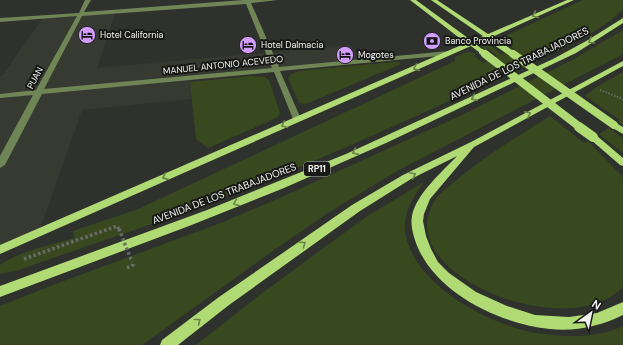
<svg xmlns="http://www.w3.org/2000/svg" width="623" height="345" font-family="'DM Sans',sans-serif">
  <style>
    .built { fill: #363a31 }
    .green { fill: #384920 }
    .lines { fill: none; stroke-linecap: round; stroke-linejoin: round }
    .path-far1 { stroke: #6a6c69; stroke-width: 2; stroke-dasharray: 1.5 1.5; stroke-linecap: butt }
    .path { stroke: #6a6c69; stroke-width: 3.5; stroke-dasharray: 2.5 2.5; stroke-linecap: butt }
    .minor { fill: #708555; fill-rule: evenodd }
    .major { fill: #afda74; fill-rule: evenodd }
    .path-bridge { stroke: #6a6c69; stroke-width: 3.5; stroke-dasharray: 2.5 2.5; stroke-linecap: butt }
    .major-bridge-far2 { stroke: #afda74; stroke-width: 6 }
    .major-bridge-far1 { stroke: #afda74; stroke-width: 8 }
    .major-bridge { stroke: #afda74; stroke-width: 10 }
    .oneway { stroke: #6b834a }
    .labels { text-anchor: middle; stroke-width: 4; stroke-linejoin: round; paint-order: stroke }
    .far-poi-label { font-size: 9px; fill: #f2f3f1; stroke: #181917; text-anchor: start }
    .far-street-label { font-size: 9px; fill: #f2f3f1; stroke: #181917 }
    .shield { fill: #181917; stroke: #b1b2b0; stroke-width: 1 }
    .shield-label { font-size: 9px; font-weight: bold; fill: #f2f3f1 }
    .street-label { font-size: 10px; fill: #f2f3f1; stroke: #181917 }
  </style>
  <rect width="100%" height="100%" fill="#2f312d"/>
  <path class="built" d="M116 11 97 68 350 45 363 61 190 78 191 99 82 110 39 232 0 250V76H2L44 16Z"/>
  <path class="green" d="M583 0H623V10C585 44 534 60 489 82 393 128 294 171 194 209 136 230 77 249 19 270L0 274V265C22 250 49 246 74 238L73 231 136 210 455 61V57C462 54 469 49 476 54L474 56 483 63 497 56 488 49 485 50 481 46 488 43 501 54 514 49 504 41 501 42 499 39Z
    M623 30V54L397 171 328 213 274 250 142 345H0V306L53 285 218 224 273 201 462 115 574 59Z
    M394 62H399L401 64 306 104 299 103 288 78 290 75 298 71Z
    M623 72V125L618 122 620 120 585 96 598 86Z
    M252 76 265 77 269 80 280 113 279 116 274 119 208 148 196 139 190 82Z
    M550 116 584 143 588 141 623 177V287C568 345 390 274 434 202 438 194 447 188 453 183 483 157 517 137 550 116Z
    M609 128 623 138V153L599 134Z
    M424 182C415 194 406 208 405 223 403 280 488 325 536 333 565 337 596 339 623 326V345H196L261 294 366 217Z"/>
  <g class="lines">
    <path class="path-far1" d="M600 90 623 99"/>
    <path class="path" d="M24 259 117 226 119 229
      M127 268 133 265 132 262"/>
    <path class="minor" d="M85 0H91L84 12 244 0H278L251 3 279 67 449 51 452 53 449 55 280 71 301 119 297 122 293 119 274 72 42 94 5 165 0 168V156L33 95 0 98V94L36 90 77 16 0 22V18L79 13ZM246 4 272 68 44 89 82 16Z"/>
    <path class="major" d="M410 0H416L472 41 483 36 431 0H437L488 34 567 0H574L492 37 500 43V45H496L487 39 476 44 484 51V53H480L471 46 0 254V245L466 43Z
      M623 18V23L576 53 386 143 284 188 189 226 0 297V286L207 210 346 154 553 59 588 40Z
      M623 61V66L474 147 430 199 424 214 423 221 426 236 431 249 438 262 449 273 476 292 507 306 535 315 569 317 597 313 623 302V315C601 326 574 332 550 329 501 324 439 295 418 248 414 238 410 226 412 216 416 194 443 171 457 156L411 179 360 211 229 305 178 345H160L162 340 219 297 352 205 403 175 471 142Z
      M614 122 623 127V134L611 127 610 125 611 123Z
      M593 134 596 135 623 158V166L620 165 590 139 589 137 590 135Z"/>
    <path class="path-bridge" d="M119 229 132 262"/>
    <path class="major-bridge-far2" d="M498 44 514 55
      M482 52 487 55"/>
    <path class="major-bridge-far1" d="M485 54 581 128
      M513 54 614 125"/>
    <path class="major-bridge" d="M579 127 593 137"/>
  </g>
  <defs><path id="oneway-chevron" d="M-2-3.5L2.5 0L-2 3.5" fill="none" stroke-width="1.6" stroke-linecap="round" stroke-linejoin="round"/></defs>
  <g class="oneway">
    <use href="#oneway-chevron" transform="translate(535 15) rotate(157)"/>
    <use href="#oneway-chevron" transform="translate(591 41) rotate(150)"/>
    <use href="#oneway-chevron" transform="translate(416 68) rotate(156)"/>
    <use href="#oneway-chevron" transform="translate(474 98) rotate(154)"/>
    <use href="#oneway-chevron" transform="translate(528 114) rotate(-28)"/>
    <use href="#oneway-chevron" transform="translate(284 125) rotate(156)"/>
    <use href="#oneway-chevron" transform="translate(355 152) rotate(156)"/>
    <use href="#oneway-chevron" transform="translate(413 175) rotate(-27)"/>
    <use href="#oneway-chevron" transform="translate(165 177) rotate(156)"/>
    <use href="#oneway-chevron" transform="translate(236 203) rotate(158)"/>
    <use href="#oneway-chevron" transform="translate(303 244) rotate(-35)"/>
    <use href="#oneway-chevron" transform="translate(198 321) rotate(-38)"/>
  </g>
  <defs>
    <symbol id="hotel-disc" viewBox="-11 -11 22 22"><circle r="9.5" fill="#d19dfe" stroke="#181917"/><path d="M-6-4.5h1.5V1H6V5H4.5V3h-9V5H-6ZM-4 0a1.8 1.8 0 1 1 3.6 0ZM.5 0V-2.5h3Q6-2.5 6 0Z" fill="#111"/></symbol>
    <symbol id="bank-disc" viewBox="-11 -11 22 22"><circle r="9.5" fill="#d19dfe" stroke="#181917"/><path d="M-6-4H6V4H-6ZM0-2.3a2.3 2.3 0 1 0 0 4.6a2.3 2.3 0 1 0 0-4.6Z" fill="#111"/></symbol>
  </defs>
  <g fill-rule="evenodd">
    <use href="#hotel-disc" x="77" y="25" width="20" height="20"/>
    <use href="#bank-disc" x="422" y="31" width="20" height="20"/>
    <use href="#hotel-disc" x="238" y="35" width="20" height="20"/>
    <use href="#hotel-disc" x="335" y="45" width="20" height="20"/>
  </g>
  <g class="labels">
    <g class="far-poi-label">
      <text x="100" y="38">Hotel California</text>
      <text x="445" y="44">Banco Provincia</text>
      <text x="261" y="48">Hotel Dalmacia</text>
      <text x="358" y="58">Mogotes</text>
    </g>
    <g class="far-street-label">
      <text transform="translate(223 65) rotate(-6)" y="3">MANUEL ANTONIO ACEVEDO</text>
      <text transform="translate(35 78) rotate(-62)" y="3">PUAN</text>
    </g>
    <rect class="shield" x="304" y="162" width="26" height="14" rx="3"/>
    <g class="shield-label">
      <text x="317" y="172">RP11</text>
    </g>
    <g class="street-label">
      <text transform="translate(519 63) rotate(-26)" y="4">AVENIDA DE LOS TRABAJADORES</text>
      <text transform="translate(224 193) rotate(-21)" y="4">AVENIDA DE LOS TRABAJADORES</text>
    </g>
  </g>
  <g transform="translate(591 313) rotate(33)" stroke="#181917" stroke-width="3" paint-order="stroke">
  <path d="M0-3L7 15L0 10L-7 15Z" fill="#f2f3f1"/>
  <text y="-6" font-size="11" font-weight="bold" text-anchor="middle" fill="#f2f3f1">N</text>
  </g>
</svg>
